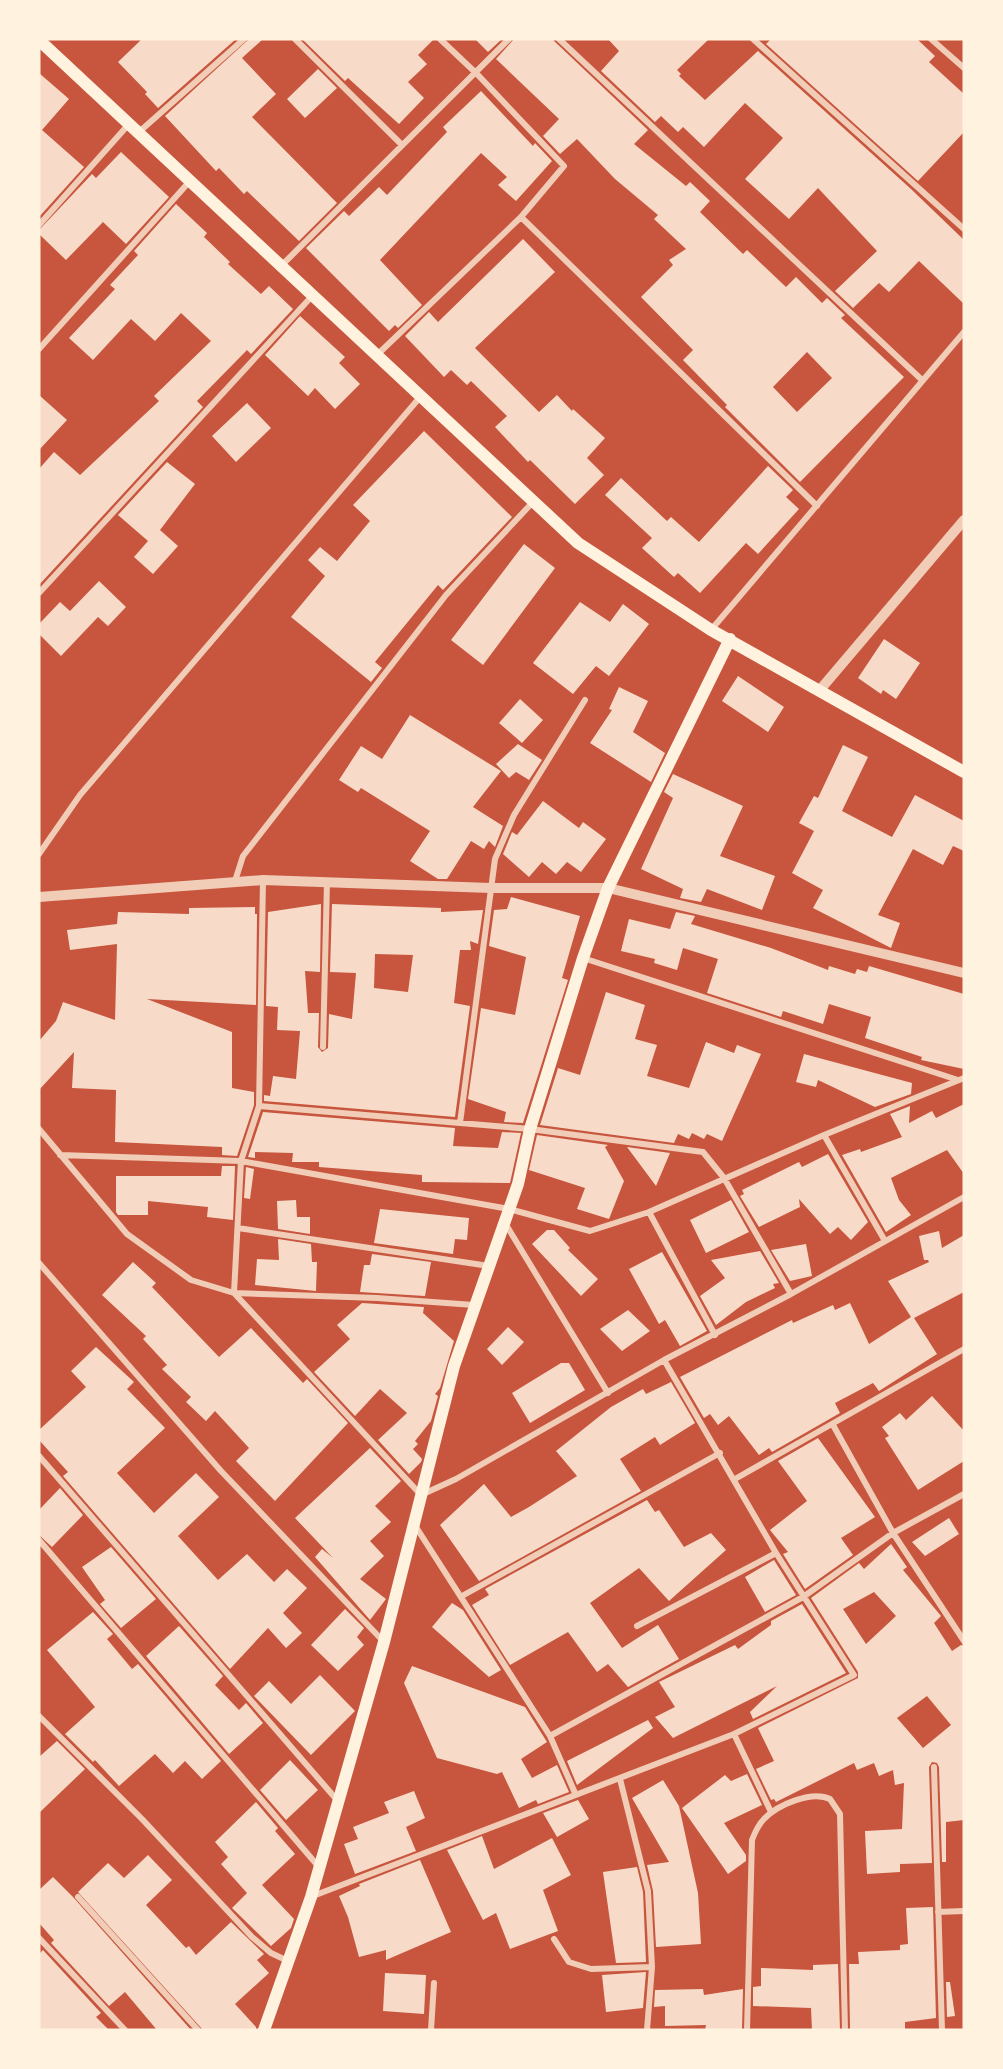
<svg xmlns="http://www.w3.org/2000/svg" width="1003" height="2069" font-family="'Space Grotesk',sans-serif">
  <style>
    .building { fill: #f7dbc8; fill-rule: evenodd }
    .lines { fill: none; stroke-linecap: round; stroke-linejoin: round }
    .minor { stroke: #f1ccb7; stroke-width: 6 }
    .tertiary { stroke: #f1ccb7; stroke-width: 10 }
    .secondary { stroke: #fff3e0; stroke-width: 12 }
  </style>
  <rect width="100%" height="100%" fill="#c8553d"/>
  <path class="building" d="M142 39H236L158 108 145 94 147 92 118 62Z
    M249 39H263L242 58 276 94 252 117 337 203 299 241 247 191 244 194 219 168 216 171 165 116Z
    M302 39H434L418 55 427 64 408 82 424 98 399 124 348 78 345 81Z
    M475 39H502L488 52Z
    M514 39H552L648 130 634 144 686 186 690 182 710 201 700 212 743 254 747 250 786 287 796 277 822 303 827 298 845 315 841 318 904 377 800 482 725 407 727 405 683 360 693 350 641 297 673 265 669 260 686 249 654 219 658 215 615 179 577 139 560 154 543 136 559 119 496 59ZM807 352 832 378 797 412 773 387Z
    M608 39H709L677 70 681 74 679 76 705 100 758 51 911 189 964 240V304L919 261 889 292 879 283 853 308 835 291 877 251 818 188 789 219 745 179 783 138 745 103 704 147 683 127 678 132 661 116 655 122 601 71 619 51Z
    M771 39H917L935 56 929 62 964 94V132L918 181 766 44Z
    M318 69 337 88 305 118 287 99Z
    M39 73 69 99 42 130 84 167 39 217Z
    M481 91 533 146 535 143 552 161 516 201 498 185 507 177 481 153 380 260 422 305 398 328 395 325 389 331 306 248 344 211 349 216 379 187 387 195 447 132 443 127Z
    M121 152 169 197 126 244 103 222 66 260 39 234V230L92 174 96 178Z
    M176 204 207 233 204 237 230 262 228 264 261 294 269 286 293 309 251 354 247 350 197 401 203 407 39 585V469L54 452 80 475 159 401 154 396 211 341 181 313 155 341 131 319 93 360 69 338 115 289 110 285 138 255 134 251Z
    M523 239 555 272 475 348 539 412 557 395 572 411 573 409 605 438 587 458 604 475 575 504 530 460 528 462 495 427 507 416 471 381 467 385 451 370 444 377 405 336 429 312 438 322Z
    M300 316 345 357 339 363 360 384 335 409 315 388 308 396 265 355Z
    M39 395 67 420 39 450Z
    M247 403 271 428 236 462 212 436Z
    M424 431 512 517 443 590 438 585 375 662 382 668 371 682 291 617 325 576 308 560 320 547 337 561 370 521 353 505Z
    M167 462 195 484 160 530 178 546 153 574 134 557 148 541 118 515Z
    M768 466 793 490 786 497 799 509 758 554 746 543 700 593 678 573 674 577 642 548 652 538 605 495 621 478 667 521 671 517 699 542Z
    M524 544 555 568 483 665 451 640Z
    M99 581 126 607 108 626 98 617 61 656 39 634V624L60 602 70 611Z
    M580 602 610 622 623 604 649 624 609 676 596 666 573 694 533 663Z
    M884 639 920 663 896 699 883 690 881 694 858 678Z
    M738 676 784 707 768 732 722 701Z
    M619 687 648 701 633 732 665 753 651 782 590 743 612 710 609 709Z
    M520 699 543 720 522 743 499 723Z
    M410 715 501 771 473 807 503 826 495 847 489 841 484 849 471 841 447 879H438L410 861 430 831 361 788 358 792 339 780 361 746 382 759Z
    M518 744 542 760 529 780 516 772 509 778 496 764Z
    M843 745 868 757 842 811 892 837 915 795 964 821V851L953 846 943 865 913 849 878 915 900 923 891 948 813 908 823 890 792 873 814 831 799 823 814 796 818 798Z
    M673 774 743 806 720 856 775 876 762 910 707 889 701 902 680 898 683 889 641 869 673 798 664 792Z
    M543 801 579 828 583 822 606 839 581 872 567 862 556 874 542 862 529 877 503 854 512 832 517 835Z
    M511 897 580 916 562 978 568 980 523 1123 504 1122 506 1112 468 1099 481 1008 515 1015 526 957 489 946 494 910 507 909Z
    M321 904 320 972 305 971 308 1013H319L318 1047 322 1052 328 1048 329 1014 352 1019 356 973 330 972 332 904 441 908V912L483 910 478 944 470 941 471 950H460L454 1003 470 1006 455 1117 264 1101V1095L270 1096 273 1076 296 1079 300 1031 277 1030 278 1007 266 1006 268 912ZM375 954 413 955 408 992 374 988Z
    M255 907V914H257L256 1005 147 999 232 1032V1088L254 1092V1105L237 1156 222 1155V1147L115 1142 116 1090 72 1088 74 1052 39 1090V1041L56 1021 63 1002 115 1020 117 944 70 950 67 930 117 924 118 912 189 914V908Z
    M676 912 695 916 691 924 771 948 828 970 829 966 855 974 857 969 867 972 869 966 964 994V1069L921 1060 922 1057 865 1038 871 1017 829 1004 823 1024 783 1011 781 1017 707 993 718 959 683 948 677 970 654 963 655 959 621 951 629 919 670 929Z
    M606 992 645 1005 635 1039 657 1045 647 1076 689 1088 706 1042 734 1053 737 1045 761 1054 722 1141 707 1134 704 1139 692 1133 689 1139 678 1134 674 1143 540 1125 558 1068 580 1075Z
    M804 1054 912 1083 911 1094 875 1107 818 1080 816 1087 796 1082Z
    M964 1104V1174L947 1150 891 1178 899 1200 911 1215 886 1232 842 1155 860 1149 861 1152 902 1137 890 1114 910 1106 909 1123 932 1111 936 1118Z
    M263 1112 455 1128 453 1146 498 1148 502 1132 521 1133 510 1183 422 1182V1175L319 1167V1162H292L293 1153 255 1152V1158L248 1157Z
    M537 1135 608 1145 605 1147 624 1181 609 1219 577 1209 585 1188 529 1170Z
    M627 1147 670 1153 656 1186Z
    M828 1154 868 1222 851 1240 838 1227 830 1234 799 1199 800 1207 759 1227 740 1196 744 1194 742 1190 799 1162 802 1167Z
    M222 1166H235L233 1220 207 1217 208 1207 148 1201V1215H118L116 1212V1176H221Z
    M246 1167 254 1169 250 1199 244 1198Z
    M296 1200 297 1217H310V1234L278 1229 277 1201Z
    M731 1200 749 1232 706 1253 690 1220Z
    M380 1209 469 1218 467 1240 455 1239 453 1254 374 1243Z
    M547 1230H554L570 1248 568 1250 598 1279 581 1296 532 1244Z
    M939 1231 942 1248 964 1235V1292L914 1318 937 1354 879 1391 873 1383 835 1403 840 1413 772 1452 769 1448 759 1455 729 1416 718 1425 710 1414 704 1418 680 1377 792 1320 793 1323 833 1305 835 1310 850 1303 869 1344 911 1317 888 1281 929 1262 928 1260H924L919 1236Z
    M278 1239 311 1244 312 1262H317L316 1291 255 1285 257 1259 279 1260Z
    M806 1244 812 1276 790 1281 771 1250Z
    M760 1251 779 1283 773 1284 775 1288 746 1302 716 1325 700 1296 725 1278 711 1260Z
    M662 1252 707 1331 680 1346 665 1320 659 1324 629 1269Z
    M372 1254 431 1262 425 1296 360 1292 364 1265H370Z
    M133 1262 156 1283 152 1287 219 1357 251 1328 303 1383 307 1379 348 1423 275 1501 236 1461 249 1448 215 1411 206 1421 186 1402 191 1397 162 1369 167 1365 143 1339 146 1336 102 1295Z
    M362 1303 424 1307 423 1313 454 1341 440 1388 435 1394 438 1396 431 1421 415 1441 418 1444 413 1449 422 1459 421 1462 409 1474 378 1440 407 1413 380 1389 355 1416 314 1372 350 1339 337 1325Z
    M628 1310 650 1331 622 1351 600 1329Z
    M508 1327 524 1342 502 1365 487 1349Z
    M96 1347 134 1382 127 1389 165 1428 117 1473 154 1513 196 1473 219 1497 178 1536 218 1580 247 1554 274 1582 287 1569 307 1588 283 1613 302 1633 286 1648 268 1628 230 1669 63 1476 68 1472 39 1440V1430L86 1387 71 1371Z
    M561 1363H569L585 1390 530 1423 512 1393Z
    M671 1382 695 1423 660 1445 655 1437 620 1459 641 1491 479 1581 440 1525 484 1484 511 1517 529 1507 577 1476 556 1451 611 1407 643 1389 646 1394Z
    M932 1396 964 1431V1461L918 1490 885 1438 889 1436 882 1427 900 1413 906 1420Z
    M818 1438 875 1517 841 1538 853 1555 805 1589 783 1554 788 1552 770 1530 807 1501 778 1461Z
    M370 1448 401 1481 375 1506 391 1522 370 1541 384 1556 360 1579 386 1599 370 1620 315 1557 322 1549 333 1558 295 1518Z
    M60 1488 83 1515 52 1547 39 1535V1510Z
    M647 1500 655 1512 659 1510 684 1547 711 1533 726 1550 669 1601 639 1568 590 1603 622 1648 658 1625 679 1659 628 1687 608 1664 597 1672 568 1632 510 1665 472 1605 489 1595 485 1589Z
    M949 1518 959 1534 925 1556 912 1542Z
    M891 1544 907 1567 903 1570 941 1616 934 1623 952 1651 961 1645 964 1646V1820L946 1822V1862H942L939 1767 937 1763 932 1762 929 1767 932 1863 900 1864V1872L867 1874 865 1831 902 1829 904 1783 895 1785 893 1770 879 1776 874 1763 857 1770 854 1763 776 1802 774 1799 771 1800 756 1769 774 1761 758 1728 858 1678V1672L811 1598 859 1563 864 1569ZM874 1592 896 1616 866 1644 843 1609ZM927 1696 951 1725 923 1748 897 1718Z
    M111 1547 156 1599 121 1628 100 1604 105 1600 82 1567Z
    M774 1560 796 1595 765 1612 745 1577Z
    M452 1603 463 1610 501 1670 489 1677 432 1627Z
    M802 1604 846 1673 753 1719 750 1712 777 1686 673 1738 655 1717 675 1707 659 1682 735 1645 738 1649 771 1625V1621Z
    M345 1609 364 1628 357 1637 364 1645 338 1671 311 1645Z
    M93 1612 113 1634 107 1639 132 1669 138 1664 221 1761 202 1779 185 1761 173 1773 155 1754 119 1786 95 1760 93 1762 65 1734 95 1707 47 1650Z
    M179 1626 223 1676 215 1685 239 1710 246 1703 263 1723 229 1754 146 1656Z
    M412 1666 525 1707 547 1742 521 1759 532 1778 557 1765 569 1792 538 1804 536 1800 519 1808 502 1772 497 1774 437 1758 404 1683Z
    M320 1675 355 1711 311 1755 254 1696 269 1681 291 1704Z
    M648 1720 653 1728 577 1785 567 1761Z
    M57 1741 85 1769 39 1813V1757Z
    M290 1760 318 1790 286 1820 260 1790Z
    M747 1774 762 1805 724 1823 746 1855V1861L728 1874 682 1808 725 1775 731 1781Z
    M663 1780 679 1806 698 1893 701 1944 656 1947 653 1891 647 1865 669 1862 632 1798Z
    M414 1791 425 1818 406 1827 416 1851 355 1874 344 1844 358 1839 353 1827 389 1813 384 1802Z
    M578 1800 589 1819 557 1837 543 1813Z
    M256 1802 278 1828 275 1831 295 1854 262 1885 294 1919 291 1928 271 1946 232 1908 247 1893 221 1864 228 1857 215 1842Z
    M482 1836 494 1869 552 1838 571 1875 543 1890 558 1931 510 1949 496 1913 483 1920 447 1850Z
    M148 1855 172 1880 146 1905 186 1948 189 1946 196 1955 231 1922 264 1954 257 1960 269 1973 235 2004 256 2027V2030H203L78 1892 108 1863 124 1878Z
    M420 1860 451 1932 386 1960V1950L359 1957 348 1917 339 1896 360 1886 359 1884Z
    M637 1867 643 1892 646 1962 616 1963 603 1872Z
    M53 1877 73 1897 191 2030H157L125 1992 109 2006 51 1943 54 1940 39 1923V1890Z
    M933 1907 936 2018 905 2022V2030H850L849 1964H859L858 1952 900 1950V1945L908 1944 906 1908Z
    M43 1950 101 2013 96 2017 109 2030H39V1954Z
    M838 1964 840 2030H812L811 2008 753 2006V1987L761 1986V1968L813 1970V1965Z
    M646 1972 643 2008 606 2012 602 1975Z
    M385 1973 426 1975 424 2014 383 2011Z
    M946 1982H950L955 2016 947 2017Z
    M703 1989 704 1995 743 1989 742 2030H705L706 2025 665 2026V2006L654 2007 655 1990Z"/>
  <g class="lines">
    <path class="minor" d="M295 39 402 145
      M559 39 922 380
      M753 39 964 229
      M931 39 964 68
      M139 132 244 39
      M521 217 817 506
      M39 225 129 124
      M282 265 509 39
      M39 349 190 181
      M378 354 521 217 564 166 477 74 440 39
      M39 593 313 295
      M711 630 964 332
      M39 854 80 795 421 396
      M263 880 259 1106 241 1161 234 1293 421 1495 456 1479 664 1360 791 1294 964 1197
      M235 881 243 856 446 595 532 503
      M583 958 958 1080
      M323 1047 327 882
      M259 1106 530 1129 703 1152 724 1178 791 1294
      M460 1123 495 859 514 815 585 700
      M39 1129 127 1234 191 1280 234 1293 377 1298 474 1305
      M824 1135 885 1241
      M60 1155 241 1161 509 1209 590 1231 649 1212 824 1135 964 1078
      M649 1212 715 1335
      M505 1223 608 1393
      M238 1228 489 1266
      M39 1263 221 1471 384 1642
      M833 1425 893 1533 964 1641
      M39 1456 337 1800
      M735 1479 964 1349
      M414 1524 550 1736 575 1793
      M39 1540 318 1866
      M462 1596 720 1453
      M637 1626 776 1553
      M39 1716 142 1819 252 1937 271 1953 288 1961
      M734 1734 771 1812
      M550 1736 803 1597 893 1533 964 1494
      M934 1767 942 2030
      M620 1779 648 1891 652 1967 647 2030
      M313 1896 734 1734 854 1675 776 1553 664 1360
      M78 1897 198 2030
      M938 1912 964 1911
      M39 1938 125 2030
      M554 1939 569 1962 591 1969 652 1967
      M431 2030 434 1983
      M747 2030 752 1840C755 1832 758 1825 764 1819 777 1805 812 1790 830 1799L840 1814 845 2030"/>
    <path class="tertiary" d="M819 691 964 520
      M39 897 263 880 491 888H608L964 973"/>
    <path class="secondary" d="M39 40 578 543 711 630 964 772
      M264 2030 311 1897 384 1642 454 1366 518 1184 530 1129 583 958 608 888 730 639"/>
  </g>
  <rect width="1003" height="2069" fill="none" stroke="#fff3e0" stroke-width="81"/>
</svg>
